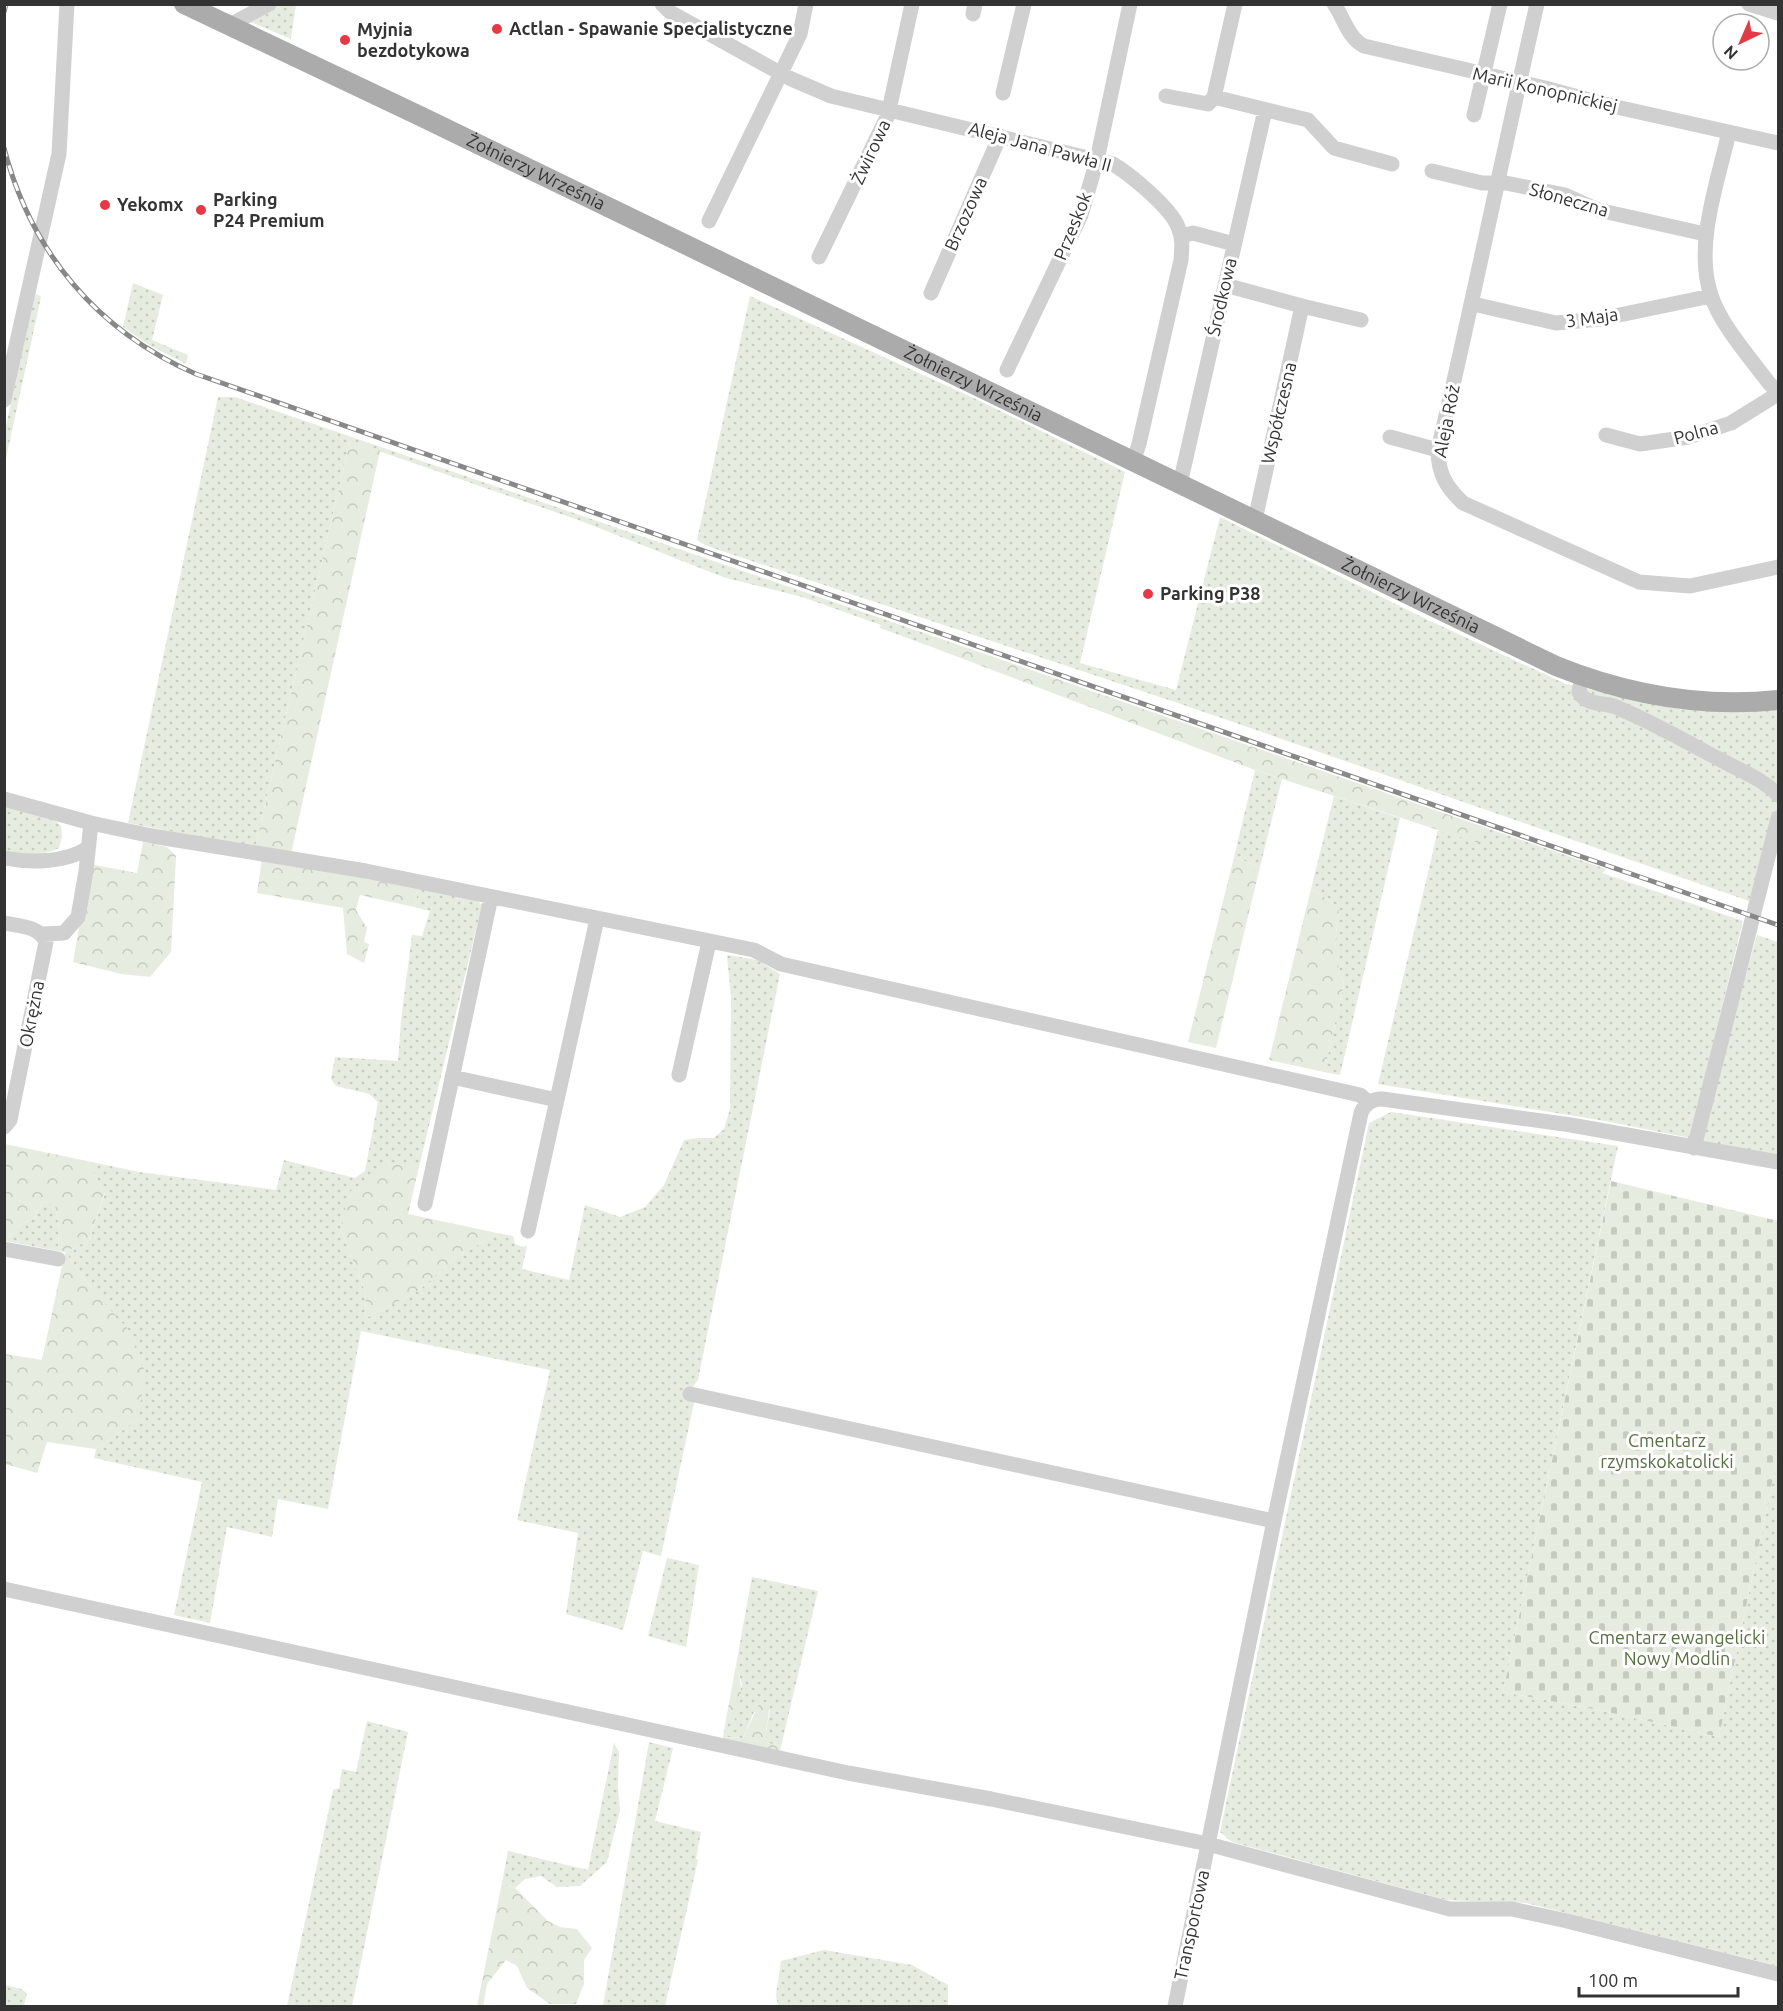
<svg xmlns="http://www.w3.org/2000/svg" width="1783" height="2011" font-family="Ubuntu,sans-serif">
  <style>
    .green { fill: url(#green-dots) }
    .forest { fill: url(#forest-crowns) }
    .cemetery { fill: url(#cemetery-stones) }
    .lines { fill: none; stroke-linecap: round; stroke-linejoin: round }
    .minor { stroke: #d0d0d0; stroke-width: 15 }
    .major { stroke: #ababab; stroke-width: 20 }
    .rail-casing { stroke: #888; stroke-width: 5 }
    .rail { stroke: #fff; stroke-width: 3; stroke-dasharray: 9; stroke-linecap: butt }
    .poi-dot { fill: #e63946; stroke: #fff; stroke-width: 2 }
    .labels { text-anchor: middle; stroke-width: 6; stroke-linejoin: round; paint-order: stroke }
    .poi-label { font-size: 18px; font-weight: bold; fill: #333; stroke: #fff; text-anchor: start }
    .street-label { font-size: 18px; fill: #333; stroke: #fff }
    .park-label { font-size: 18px; fill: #56703f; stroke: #fff }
  </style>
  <defs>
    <pattern id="green-dots" width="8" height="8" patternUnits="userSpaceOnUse" patternTransform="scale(1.5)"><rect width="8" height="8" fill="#e6ecdf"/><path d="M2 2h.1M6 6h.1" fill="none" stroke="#c6cbc0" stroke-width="1.8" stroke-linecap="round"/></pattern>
    <pattern id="forest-crowns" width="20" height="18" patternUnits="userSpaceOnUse" patternTransform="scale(1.5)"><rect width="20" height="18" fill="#e6ecdf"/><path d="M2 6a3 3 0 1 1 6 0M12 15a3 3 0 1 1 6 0" fill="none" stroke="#c6cbc0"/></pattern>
    <pattern id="cemetery-stones" width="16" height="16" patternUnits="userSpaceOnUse" patternTransform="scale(1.5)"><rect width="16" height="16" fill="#e6ecdf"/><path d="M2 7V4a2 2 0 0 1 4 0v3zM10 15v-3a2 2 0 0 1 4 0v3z" fill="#c6cbc0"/></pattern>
  </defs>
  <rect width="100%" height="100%" fill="#fff"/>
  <path class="green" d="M278 5H296L291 39 246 20Z
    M133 283 163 295 152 340 188 355 186 364 149 345 123 327Z
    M37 294 41 297 5 463V430L35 295Z
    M750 296 978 400 1125 472 1080 663 1176 690 1220 517 1426 619 1566 684 1679 709 1696 710 1778 709V835L1752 902 1175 702 707 546 697 540Z
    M218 397H235L933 636 929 646 880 628 881 625 802 597 723 577 581 521 350 441 255 848 128 823Z
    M1255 770 1282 779 1260 867 1234 857Z
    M1334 796 1400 818 1340 1075 1324 1072 1344 984 1339 970 1335 942 1339 910 1329 900 1311 889Z
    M4 806 50 816 61 826 62 837 59 848C42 856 23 856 5 853Z
    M1484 827 1606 869 1602 873 1743 921 1690 1138 1605 1121 1378 1084 1438 830 1478 842Z
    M419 888 476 899 482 905 420 1163H390L341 1229 365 1291 366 1318 418 1291 450 1262 497 1233 513 1236 515 1244 523 1247 527 1246 522 1269 569 1280 585 1205 620 1217 645 1207 664 1185 684 1140 698 1138H714L724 1129 730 1109 731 998 727 955 758 960 780 974 698 1380 691 1389 694 1403 661 1556 643 1551 623 1630 566 1614 578 1533 517 1520 550 1370 361 1331 328 1509 278 1499 272 1537 227 1527 210 1623 174 1615 202 1482 94 1458 96 1449 137 1420 93 1290 65 1252 89 1240 105 1193 87 1161 139 1172 276 1190 284 1160 355 1178 365 1171 378 1102 369 1094 336 1086 331 1079 335 1057 398 1061 401 1020 412 935 422 936 430 911 414 907Z
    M1757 935 1778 942V1158L1700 1146 1718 1070Z
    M1391 1112 1618 1146 1503 1692 1603 1711 1719 1737 1778 1454V1966L1526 1903 1446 1900 1232 1842 1220 1832 1369 1123Z
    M43 1201 55 1205 59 1227 58 1251 5 1241 18 1226 34 1218Z
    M667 1558 699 1565 686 1647 648 1636Z
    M752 1577 818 1591 781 1746 768 1743 765 1737 770 1710 754 1712 743 1738 723 1737 725 1725 735 1719 742 1684 736 1665Z
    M367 1721 408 1732 352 2006H287L333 1790 339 1788 342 1769 356 1772Z
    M649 1742 673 1748 655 1821 701 1832 696 1859 698 1860 665 2006H603Z
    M614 1743 619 1752 618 1786 620 1810 607 1862 580 1886 557 1887 541 1876 525 1879 515 1888 502 1883 508 1851 588 1870Z
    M824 1950 912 1965 948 1985V2006H778L776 1995 781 1961Z
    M5 1985 21 1989 27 1993 24 2006H5Z"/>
  <path class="forest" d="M350 441 380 451 291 854 255 848Z
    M933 636 1484 827 1478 843 1255 770 929 646Z
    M143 842 167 847 176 856 171 952 150 977 121 974 73 962 90 864 137 873Z
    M1234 857 1260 867 1216 1048 1188 1042Z
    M262 859 419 888 414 907 360 895 356 910 367 928 364 942 369 944 364 963 347 954 343 908 257 893Z
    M1311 889 1329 900 1339 910 1335 942 1339 970 1344 984 1324 1072 1269 1060Z
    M5 1144 87 1161 105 1192 89 1240 65 1252 93 1290 127 1328 146 1374 137 1420 96 1449 47 1442 37 1473 5 1464 4 1354 42 1360 65 1252 58 1251 59 1227 55 1205 43 1201 34 1218 18 1226 5 1241Z
    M390 1163H420L408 1214 497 1233 450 1262 418 1291 366 1318 365 1291 341 1229 348 1193Z
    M736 1665C743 1687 743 1698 735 1719L725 1725Z
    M760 1702H768C772 1716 762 1730 768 1743L781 1746 780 1751 723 1739V1737L743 1738Z
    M502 1883 515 1888 548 1921 560 1927 577 1929 592 1948 584 1960V1984L576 2004H550L527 1988 517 1966 506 1960 487 1984 483 2006H477Z"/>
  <path class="cemetery" d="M1611 1181 1778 1221V1454L1719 1737 1603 1711 1503 1692Z"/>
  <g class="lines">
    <path class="minor" d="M662 4 670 12 789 78 831 96 1113 164C1131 175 1171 208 1178 227 1183 238 1182 248 1181 260L1139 444 1133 462
      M1334 4C1344 18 1348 38 1364 46L1545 88 1612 106 1778 143
      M1537 4C1503 153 1473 302 1438 450 1438 473 1446 487 1463 503L1639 582 1690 586 1778 567
      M1749 4 1778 13
      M973 14 975 4
      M228 26 269 4
      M1003 93 1024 4
      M1166 96 1208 104 1214 97 1235 4
      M1214 97 1308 120 1334 148 1392 164
      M1474 115 1500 4
      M1729 132C1718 181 1694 246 1711 295 1720 324 1751 359 1769 383L1778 393
      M1432 171 1482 183H1506L1565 195 1598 210 1705 234
      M709 221 800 34 806 4
      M1181 236 1193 233 1234 244
      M819 257 888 115 912 4
      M1225 285 1302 306 1361 320
      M931 293 1000 136
      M1473 304 1556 323 1600 319 1711 296
      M1007 370 1081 215 1097 160 1130 4
      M4 400 59 154 67 4
      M1606 435 1640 444 1689 437 1731 423 1778 394
      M1390 437 1438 450
      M1180 484 1265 110
      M1255 520 1302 306
      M1582 676 1579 692C1587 706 1603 702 1616 707 1652 722 1685 741 1719 759 1739 770 1763 779 1778 795
      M4 799 91 823 152 836 366 871 754 950 781 964 1360 1095 1368 1102
      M4 858C30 863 66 863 88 848
      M4 923C20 926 39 926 46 942L10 1120 4 1127
      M43 934 64 933 78 917 86 871 91 823
      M679 1075 709 942
      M452 1077 557 1100
      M1694 1148 1778 818
      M425 1204 491 897
      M528 1231 597 919
      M4 1249 58 1259
      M690 1394 1274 1521
      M4 1589 848 1773 991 1799 1208 1844 1450 1909H1512L1567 1921 1778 1974
      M1175 2006 1274 1521 1361 1113C1365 1103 1372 1099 1382 1099L1571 1125 1778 1162"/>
    <path class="major" id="s1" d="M184 4 420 116 1556 666C1628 695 1701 708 1778 700"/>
    <defs>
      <path id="rail" d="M4 12 6 4
        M4 148C31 252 97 331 196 374L1778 925"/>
    </defs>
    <use href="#rail" class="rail-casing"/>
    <use href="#rail" class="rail"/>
  </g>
  <g class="poi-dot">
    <circle cx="497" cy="29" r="6"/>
    <circle cx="345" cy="40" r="6"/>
    <circle cx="105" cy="205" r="6"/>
    <circle cx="201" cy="210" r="6"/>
    <circle cx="1148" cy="594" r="6"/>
  </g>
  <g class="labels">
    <g class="poi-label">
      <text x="509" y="35">Actlan - Spawanie Specjalistyczne</text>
      <text x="357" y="36">Myjnia<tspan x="357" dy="21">bezdotykowa</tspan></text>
      <text x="213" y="206">Parking<tspan x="213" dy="21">P24 Premium</tspan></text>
      <text x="117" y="211">Yekomx</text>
      <text x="1160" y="600">Parking P38</text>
    </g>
    <g class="street-label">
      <text transform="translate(1545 90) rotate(13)" y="6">Marii Konopnickiej</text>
      <text transform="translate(1040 147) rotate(15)" y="6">Aleja Jana Pawła II</text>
      <text transform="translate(871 152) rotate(-65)" y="6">Żwirowa</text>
      <text dy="6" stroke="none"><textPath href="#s1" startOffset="390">Żołnierzy Września</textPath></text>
      <text transform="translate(1569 200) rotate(16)" y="6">Słoneczna</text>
      <text transform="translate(966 214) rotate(-66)" y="6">Brzozowa</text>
      <text transform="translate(1073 226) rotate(-68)" y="6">Przeskok</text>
      <text transform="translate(1222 297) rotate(-77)" y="6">Środkowa</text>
      <text transform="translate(1592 318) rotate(-8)" y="6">3 Maja</text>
      <text dy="6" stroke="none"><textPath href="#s1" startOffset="876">Żołnierzy Września</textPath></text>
      <text transform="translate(1279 413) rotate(-77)" y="6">Współczesna</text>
      <text transform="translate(1447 421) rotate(-79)" y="6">Aleja Róż</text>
      <text transform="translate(1696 433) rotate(-15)" y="6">Polna</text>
      <text dy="6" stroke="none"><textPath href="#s1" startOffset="1362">Żołnierzy Września</textPath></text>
      <text transform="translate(32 1014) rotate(-79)" y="6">Okrężna</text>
      <text transform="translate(1192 1925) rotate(-78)" y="6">Transportowa</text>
    </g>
    <g class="park-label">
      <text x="1667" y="1447">Cmentarz<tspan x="1667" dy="21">rzymskokatolicki</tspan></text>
      <text x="1677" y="1644">Cmentarz ewangelicki<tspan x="1677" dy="21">Nowy Modlin</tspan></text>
    </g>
  </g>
  <rect width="1783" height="2011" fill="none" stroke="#333333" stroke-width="12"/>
  <g transform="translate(1741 42) rotate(224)"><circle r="28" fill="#ffffff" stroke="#adadad" stroke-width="1.5"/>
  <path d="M0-4.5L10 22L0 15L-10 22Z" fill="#e63946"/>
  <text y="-9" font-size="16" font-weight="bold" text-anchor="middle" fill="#333333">N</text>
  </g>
  <path d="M1579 1987v9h159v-9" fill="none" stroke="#333333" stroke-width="3"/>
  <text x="1588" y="1987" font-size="18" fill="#333333" stroke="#ffffff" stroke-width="4.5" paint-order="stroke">100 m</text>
</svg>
